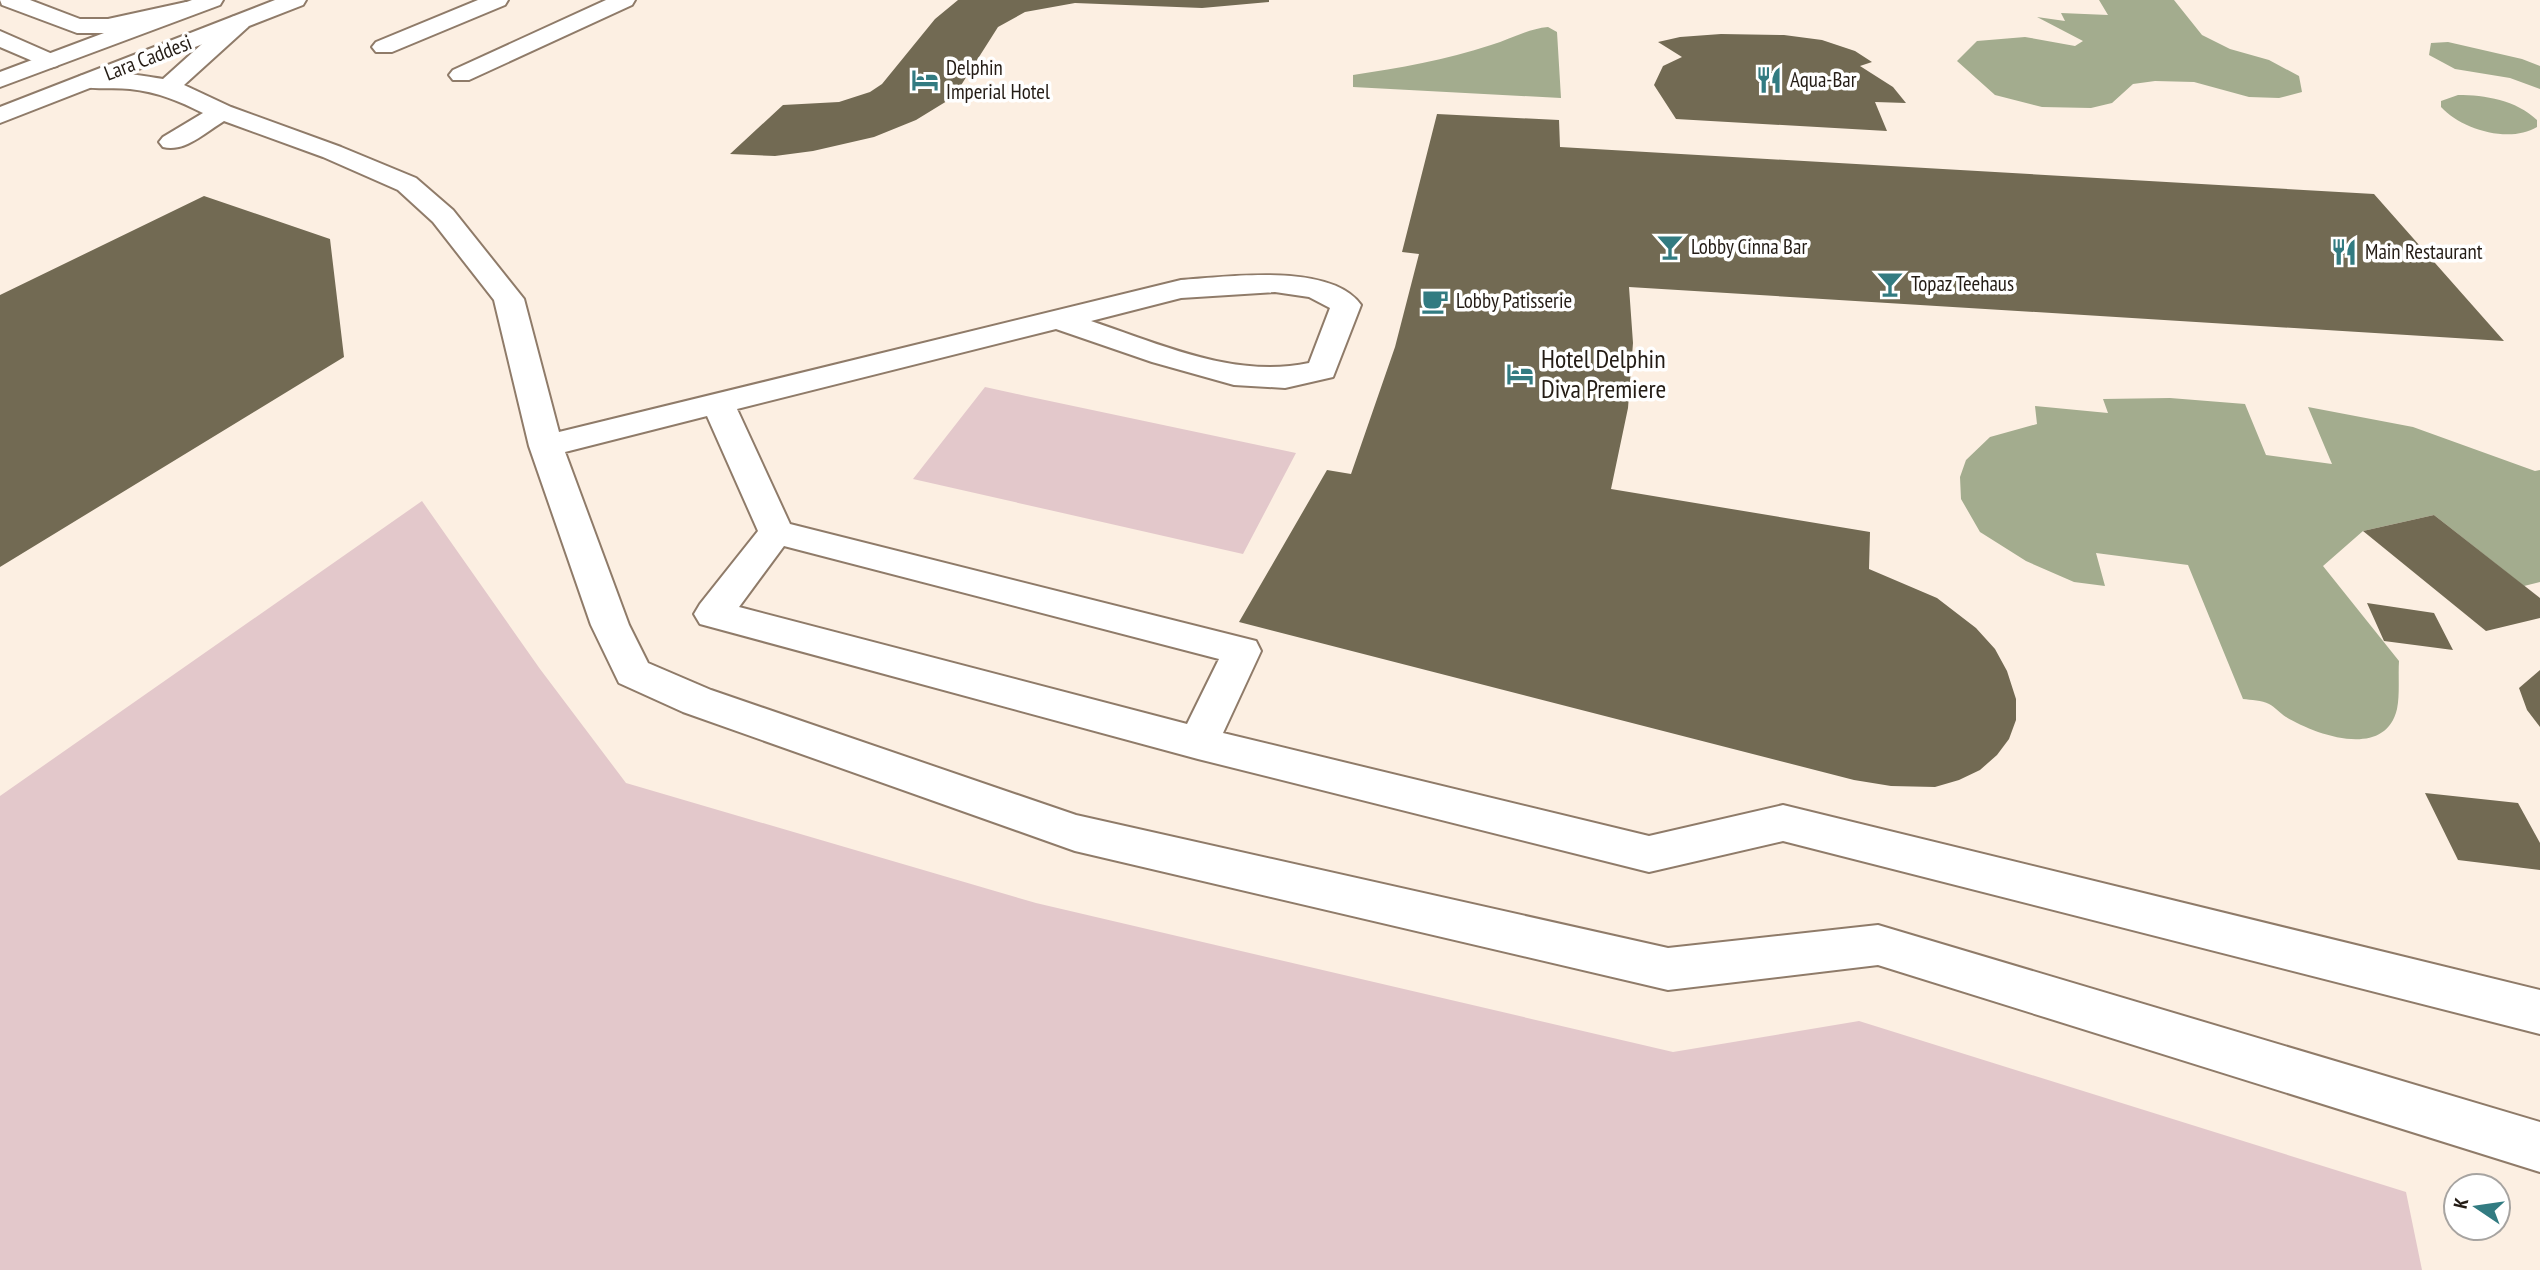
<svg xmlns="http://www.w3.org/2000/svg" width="2540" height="1270" font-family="'PT Sans Narrow',sans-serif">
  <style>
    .green { fill: #e3c8cb }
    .water { fill: #a3ac8e }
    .building { fill: #726a53 }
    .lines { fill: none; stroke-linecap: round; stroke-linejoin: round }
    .lane-casing { stroke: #8f7b69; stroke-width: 4 }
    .street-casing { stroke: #8f7b69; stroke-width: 4 }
    .primary-casing { stroke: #8f7b69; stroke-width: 4 }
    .lane { fill: #fff; fill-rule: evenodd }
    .street { fill: #fff; fill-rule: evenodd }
    .primary { fill: #fff; fill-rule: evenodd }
    .labels { text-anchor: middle; stroke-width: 7; stroke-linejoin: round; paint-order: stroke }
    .far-street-label { font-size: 21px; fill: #241c15; stroke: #fff }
    .far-poi-label { font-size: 21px; fill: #241c15; stroke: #fff; text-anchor: start }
    .poi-label { font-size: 26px; fill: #241c15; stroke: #fff; text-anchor: start }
  </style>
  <rect width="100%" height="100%" fill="#fcefe2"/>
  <path class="green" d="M985 387 1026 396 1296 453 1243 554 913 479Z
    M422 501 540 669 626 783 1036 903 1673 1052 1859 1021 2406 1192 2422 1270H0V796Z"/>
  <path class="water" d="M2099 0H2174L2202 35 2230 49 2269 60 2299 76 2302 92 2279 98 2249 97 2194 82 2155 81 2133 84 2112 103 2091 108 2042 107 1995 95 1957 61 1977 41 2025 37 2075 46 2083 41 2037 17 2065 21 2061 13 2108 15Z
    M1548 27 1557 32 1561 98 1353 87V75C1399 68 1446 60 1491 45 1511 39 1527 29 1548 27Z
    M2448 42 2522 59 2540 66V89L2510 78 2455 69 2429 55 2431 43Z
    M2458 95C2485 95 2516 100 2537 120V127C2509 144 2461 129 2441 107V101Z
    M2170 398 2245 404 2266 455 2332 464 2308 407 2413 427 2535 471 2540 470V582L2524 586 2434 515 2363 531 2323 566 2399 661C2398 676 2400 694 2397 709 2385 760 2316 735 2286 717 2280 713 2275 707 2269 704 2262 700 2251 700 2243 699L2188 565 2096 553 2105 586 2074 582 2026 561 1980 532 1961 499 1960 477 1966 460 1990 437 2037 424 2035 406 2108 413 2103 399Z"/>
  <path class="building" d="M958 0H1269V2L1202 8 1075 3 1025 12 998 27 958 90 947 101 916 120 874 137 813 151 775 156 730 154 783 105 839 102 870 92 882 84 935 19Z
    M1721 34 1784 35 1822 40 1855 51 1872 62 1860 66 1893 87 1906 103 1875 102 1887 131 1676 119 1654 85 1663 66 1682 57 1658 42 1680 37Z
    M1437 114 1559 120 1560 147 2374 194 2504 341 1629 287 1633 343 1628 408 1611 489 1870 532 1869 569 1937 598 1976 628 1995 649 2007 671 2016 699V720L2009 739 1997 755 1980 770 1959 780 1935 787 1891 786 1854 780 1239 622 1327 470 1351 474 1395 347 1419 254 1402 252Z
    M204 196 330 239 344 357 0 567V295Z
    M2434 515 2540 598V618L2486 631 2363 531Z
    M2367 603 2434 613 2453 650 2384 641Z
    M2540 670V727L2527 710 2519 688Z
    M2425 793 2518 803 2540 843V870L2458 860Z"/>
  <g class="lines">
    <defs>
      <path id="lane" d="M478 0H508L505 5 392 52H376L372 47 376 42Z
        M606 0H635L632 5 469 80H453L449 75 453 70Z
        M240 15 248 17 251 22 248 27 184 85 231 107 341 147 416 178 453 210 524 299 559 432 1181 280C1226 277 1331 262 1361 305L1333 377 1285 388 1234 385 1152 362 1056 329 737 409 790 524 1256 641 1261 651 1223 733 1649 836 1783 805 2540 990V1034L1783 841 1649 872 1198 759 700 624 694 614 700 604 758 531 707 416 565 452 629 625 648 663 711 690 1076 815 1668 948 1878 925 2540 1122V1172L1878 965 1668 990 1075 851 683 712 619 683 591 625 529 446 494 300 433 222 398 190 323 157 224 121C206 132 184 153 163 147L159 142 163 137 203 113C179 101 158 92 130 89 114 87 97 90 80 86L77 81 80 76C107 69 136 75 163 79L232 17ZM1275 292 1309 297 1330 308 1309 363C1235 379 1160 344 1091 321L1181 298ZM784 546 1219 659 1187 724 739 607Z"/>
      <path id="street" d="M0 0H30L80 19H108L186 2 194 4 197 9 194 14 108 33H77L2 5Z
        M0 31 57 56 61 61 57 66 49 68 0 47Z"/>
      <path id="primary" d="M192 0H223L220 5 0 87V72Z
        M275 0H306L303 5 0 123V107Z"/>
    </defs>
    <use href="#lane" class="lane-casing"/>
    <use href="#street" class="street-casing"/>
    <use href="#primary" class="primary-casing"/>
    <use href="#lane" class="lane"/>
    <use href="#street" class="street"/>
    <use href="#primary" class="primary"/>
  </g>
  <defs>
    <symbol id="hotel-bare" viewBox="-9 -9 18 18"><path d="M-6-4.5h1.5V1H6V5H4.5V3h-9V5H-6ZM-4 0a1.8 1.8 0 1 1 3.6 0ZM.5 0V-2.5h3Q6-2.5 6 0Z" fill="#327b81" stroke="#fff" stroke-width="2.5" paint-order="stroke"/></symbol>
    <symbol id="restaurant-bare" viewBox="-9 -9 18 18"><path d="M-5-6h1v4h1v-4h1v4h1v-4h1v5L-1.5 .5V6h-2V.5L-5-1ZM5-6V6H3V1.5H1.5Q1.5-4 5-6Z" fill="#327b81" stroke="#fff" stroke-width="2.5" paint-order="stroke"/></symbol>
    <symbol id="bar-bare" viewBox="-9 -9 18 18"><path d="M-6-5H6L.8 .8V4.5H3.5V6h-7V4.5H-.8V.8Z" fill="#327b81" stroke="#fff" stroke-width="2.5" paint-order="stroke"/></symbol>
    <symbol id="cafe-bare" viewBox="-9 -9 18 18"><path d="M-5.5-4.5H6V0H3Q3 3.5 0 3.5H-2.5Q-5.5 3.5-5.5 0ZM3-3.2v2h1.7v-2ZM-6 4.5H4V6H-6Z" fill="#327b81" stroke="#fff" stroke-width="2.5" paint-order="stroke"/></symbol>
  </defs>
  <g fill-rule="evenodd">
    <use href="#hotel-bare" x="906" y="61" width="38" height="38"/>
    <use href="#restaurant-bare" x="1750" y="61" width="38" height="38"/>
    <use href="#bar-bare" x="1651" y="228" width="38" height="38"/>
    <use href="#restaurant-bare" x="2325" y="233" width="38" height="38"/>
    <use href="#bar-bare" x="1871" y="265" width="38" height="38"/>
    <use href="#cafe-bare" x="1416" y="282" width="38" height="38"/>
    <use href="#hotel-bare" x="1501" y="355" width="38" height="38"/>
  </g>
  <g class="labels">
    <g class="far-street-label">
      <text transform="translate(148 58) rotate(-21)" y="7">Lara Caddesi</text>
    </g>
    <g class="far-poi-label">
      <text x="946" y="75">Delphin<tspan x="946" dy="24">Imperial Hotel</tspan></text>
      <text x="1790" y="87">Aqua-Bar</text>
      <text x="1691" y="254">Lobby Cinna Bar</text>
      <text x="2365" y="259">Main Restaurant</text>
      <text x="1911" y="291">Topaz Teehaus</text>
      <text x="1456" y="308">Lobby Patisserie</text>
    </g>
    <g class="poi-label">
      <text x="1541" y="368">Hotel Delphin<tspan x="1541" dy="30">Diva Premiere</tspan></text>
    </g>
  </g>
  <g transform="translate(2477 1207) rotate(283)"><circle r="33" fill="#ffffff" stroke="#a7a4a1" stroke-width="2"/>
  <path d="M0-5L12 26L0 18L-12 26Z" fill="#327b81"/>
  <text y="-10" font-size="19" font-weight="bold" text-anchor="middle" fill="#241c15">K</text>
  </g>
</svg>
